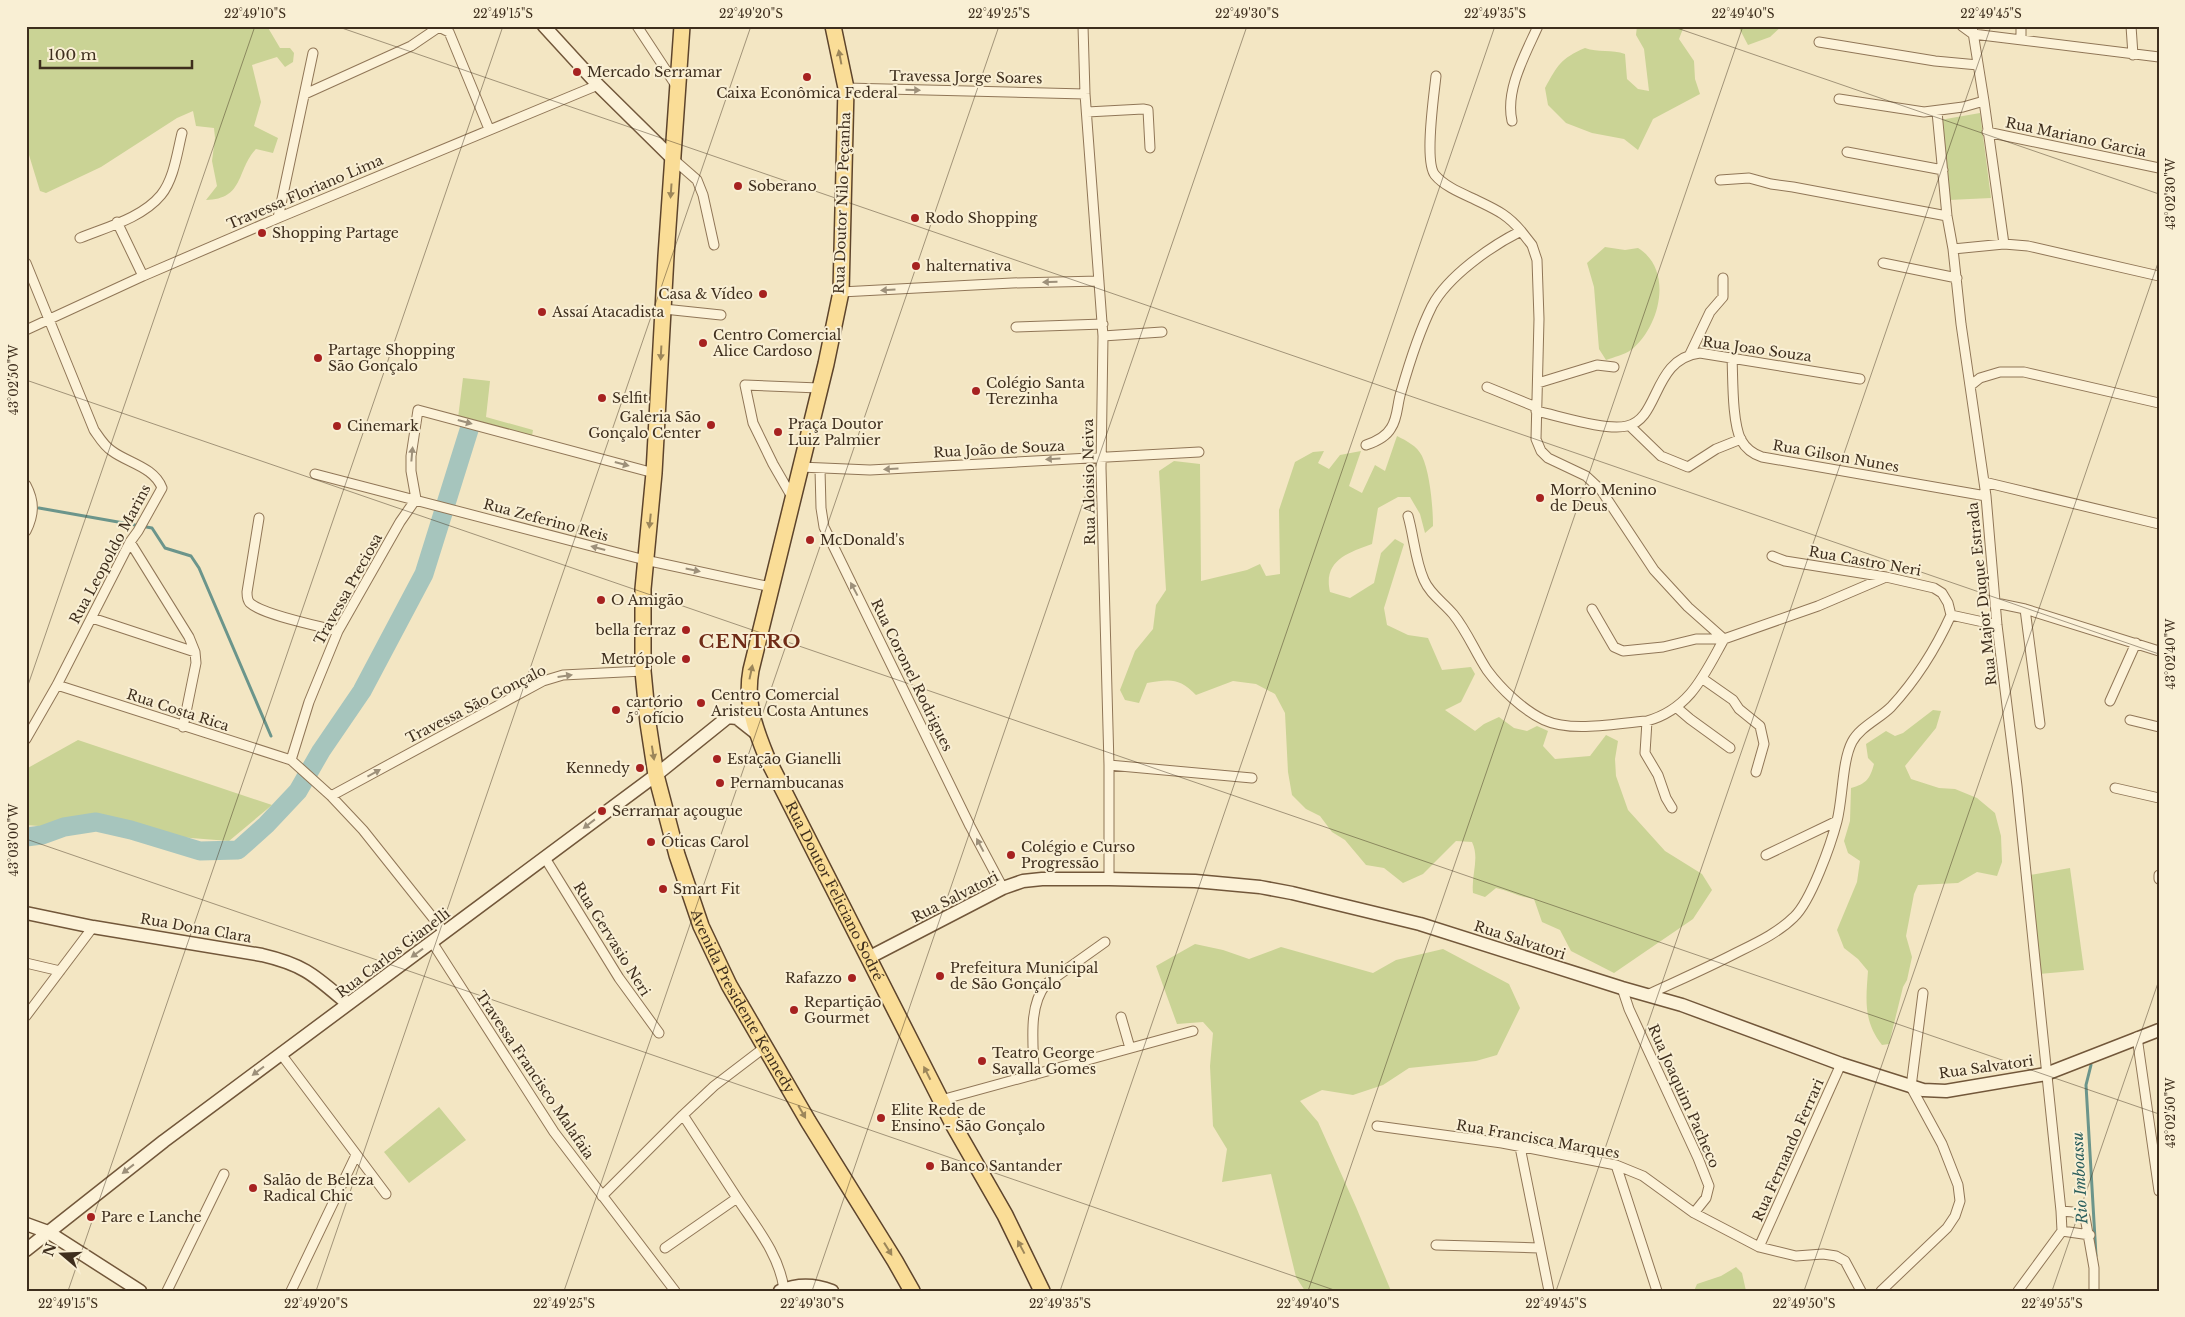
<svg xmlns="http://www.w3.org/2000/svg" width="2185" height="1317" font-family="'Libre Baskerville',serif">
  <style>
    .green { fill: #cad395 }
    .lines { fill: none; stroke-linecap: round; stroke-linejoin: round }
    .stream { stroke: #6b958b; stroke-width: 3 }
    .river { stroke: #a6c5bd; stroke-width: 19 }
    .street-casing { stroke: #907657; stroke-width: 11 }
    .secondary-casing { stroke: #72573a; stroke-width: 15 }
    .primary-casing { stroke: #5d442c; stroke-width: 18 }
    .street { stroke: #fcf2d8; stroke-width: 9 }
    .secondary { stroke: #fcf2d8; stroke-width: 12 }
    .primary { stroke: #fadd97; stroke-width: 15 }
    .oneway { fill: #9c865a }
    .oneway2 { fill: #9d907a }
    .ticks { fill: none; stroke: #3e2e1d; stroke-width: 1; stroke-opacity: 0.45 }
    .poi-dot { fill: #a62220; stroke: #f9efd4; stroke-width: 2 }
    .labels { text-anchor: middle; stroke-width: 4; stroke-linejoin: round; paint-order: stroke }
    .poi-label { font-size: 14px; fill: #3e2e1d; stroke: #f9efd4; text-anchor: start }
    .street-label { font-size: 14px; fill: #3e2e1d; stroke: #f9efd4 }
    .water-label { font-size: 15px; font-style: italic; fill: #2b5f5d; stroke: #f9efd4 }
    .district-label { font-size: 19px; font-weight: bold; letter-spacing: 1px; fill: #702c17; stroke: #f9efd4 }
    .neatline { fill: none; stroke: #3e2e1d; stroke-width: 2 }
    .ticks-label { font-size: 12px; text-anchor: middle; fill: #3e2e1d }
  </style>
  <rect width="100%" height="100%" fill="#f3e6c3"/>
  <path class="green" d="M26 26H267L280 48H290L294 53 293 62 285 67 277 57 252 65 261 102 254 126 278 138 273 153 256 149C236 170 245 199 206 200L217 186 212 161 215 138 214 128 196 126 193 111 177 118 101 167 46 193 40 191 29 155 26 156Z
    M1637 26H1684L1679 39 1694 61 1695 79 1700 94 1653 119 1638 150 1624 139 1592 133 1566 123 1548 105 1545 88C1557 66 1561 58 1585 48 1598 53 1612 49 1625 54L1627 79 1638 89 1649 91 1644 49 1636 35Z
    M1738 26H1782L1770 37 1748 45Z
    M1980 113 1991 198 1949 200 1940 120Z
    M1605 247 1625 250 1638 248C1674 270 1660 327 1631 350 1624 355 1614 357 1606 360L1599 349 1594 287 1587 263Z
    M463 378 490 381 486 417 533 430 532 436 458 418Z
    M1397 436C1407 441 1417 446 1422 456 1430 473 1433 507 1433 526L1425 533 1420 514 1410 497H1398L1378 508 1372 544C1347 553 1323 561 1330 592L1350 598 1374 583 1381 553 1395 539 1404 544 1384 608 1387 625 1408 635 1428 638 1442 670 1471 667 1475 674 1461 702 1445 710 1475 731 1484 724 1499 717 1514 728 1527 731 1537 726 1548 731 1543 746 1555 759 1590 756 1606 735 1618 741 1615 759 1616 776 1628 810 1665 851 1702 874 1712 890 1693 919 1614 973 1571 951 1560 930 1542 922 1534 899C1520 897 1509 891 1496 888L1485 897 1473 893C1471 874 1480 859 1472 842L1456 841 1423 874 1403 883 1384 868 1366 865 1345 840 1332 832 1320 816 1306 809 1292 795 1288 772 1285 713 1275 694 1256 684 1233 681 1196 695C1179 678 1171 679 1147 683L1139 703 1125 700 1120 690 1135 651 1153 629 1156 605 1166 590 1159 471 1174 461 1200 464 1201 581 1247 570 1260 564 1266 576 1280 574 1279 510 1295 462 1313 452 1324 451 1318 463 1329 469 1340 455 1361 451 1349 486 1362 493 1375 465 1385 471Z
    M1933 710 1941 711 1936 728 1905 766 1911 779 1939 788 1955 789 1977 798 1995 813 2001 836 2002 862 1997 876 1977 872 1958 883 1918 885 1914 894 1906 936 1912 957 1907 980 1903 987 1889 1044 1882 1045C1863 1021 1866 999 1868 971L1858 959 1844 948 1837 930 1857 882 1860 861 1848 853 1844 841 1850 821 1851 788C1866 784 1870 779 1874 764L1868 758 1866 744 1886 731 1895 736 1903 733Z
    M78 740 272 805 229 841 26 825V769Z
    M2070 868 2084 970 2039 974 2030 875Z
    M1195 944 1223 950 1249 959 1281 947 1373 973 1396 960 1443 949 1509 984 1520 1008 1497 1055 1476 1061 1409 1068 1383 1085 1353 1095 1322 1090 1300 1101 1318 1122 1356 1207 1391 1291H1305L1296 1277 1271 1174 1222 1182 1227 1149 1213 1126 1210 1066 1213 1033 1203 1022 1177 1024 1156 966Z
    M439 1107 466 1140 409 1183 384 1152Z
    M1736 1267 1742 1273 1746 1291H1694L1697 1284 1721 1276Z"/>
  <g class="lines">
    <path class="stream" d="M39 508 152 528 165 548 191 556 199 568 271 736
      M292 787 295 794
      M2091 1065 2086 1085 2096 1256"/>
    <path class="river" d="M26 837 42 835 64 827 96 822 131 830 200 851 238 850 266 825 298 791 321 751 362 691 424 574 469 430"/>
    <defs>
      <path id="street" d="M637 26 677 87
        M1083 26 1085 94 1103 336 1101 468 1109 765V879
        M1962 26 1973 34 2159 57
        M1972 26 1984 101 2004 244
        M2131 26 2133 55
        M2021 39V26
        M1819 42 1935 61 1978 65
        M1436 76C1434 95 1424 162 1435 175 1444 186 1461 193 1474 199 1494 209 1506 213 1521 231
        M846 88 1085 94
        M305 94 411 46 439 27 449 32 489 129
        M1839 99 1924 112 1963 107 1984 101
        M1087 112 1143 109 1148 110 1150 148
        M1937 112 1947 216 1953 249 1961 324 1986 496 1997 625 2017 786 2061 1211 2062 1231 2018 1291
        M1512 121C1505 90 1525 55 1538 26
        M1987 132 2159 168
        M1847 152 1943 170
        M673 159 697 180 703 195 714 245
        M1720 180 1749 178 1771 184 1793 187 1947 216
        M278 218 313 53
        M117 222 143 276
        M80 238C107 227 142 218 161 195 174 179 177 153 182 133
        M1953 249 2004 244 2028 246 2159 276
        M26 263 94 430C99 437 104 446 112 451 128 463 154 467 162 488L138 531 130 542 57 685 26 739
        M1883 263 1957 278
        M841 292 1012 283 1099 281
        M664 309 721 315
        M1016 327 1103 324
        M26 330 143 276 278 218 598 85
        M1103 336 1162 332
        M1690 354 1710 312 1723 297V278
        M1732 357C1733 379 1732 422 1741 440 1746 449 1753 454 1762 457L1986 496
        M1538 383 1597 365 1614 367
        M1970 386 1980 378 2000 372H2024L2159 403
        M1487 387 1536 407
        M1536 411C1560 416 1605 431 1627 426 1660 419 1652 359 1700 353L1860 379
        M1630 426 1661 456 1688 467 1716 449 1741 439
        M1366 445C1375 442 1386 437 1391 428 1398 418 1397 404 1401 392 1409 364 1419 332 1432 306 1448 276 1491 246 1521 231L1532 245 1537 260 1539 319 1536 439 1541 451 1548 458 1586 476 1601 490 1654 570 1688 607 1724 639
        M800 467 870 470 1199 452
        M820 469 821 508 824 527 970 826 1003 888
        M315 474 645 560 771 587
        M1984 482 2159 524
        M26 485C35 502 34 515 26 531
        M792 497 773 464 753 423 745 385 819 388
        M1408 516C1414 537 1415 560 1424 580 1430 594 1443 602 1453 614 1467 631 1475 652 1487 670 1501 689 1523 710 1544 720 1572 733 1617 723 1647 721 1690 709 1704 675 1724 639L1818 606 1886 577
        M259 518 247 592C247 596 247 600 250 603 263 615 319 626 338 631
        M130 542 189 637 195 652 196 663 183 727
        M1772 556 1785 561 1886 577 1934 588 1942 593 1948 603 1951 615 1997 625
        M1996 603 2025 609 2159 651
        M1592 609 1614 647 1623 651 1663 647 1696 639H1724
        M2025 609 2040 724
        M92 618 195 652
        M1703 679 1733 700 1739 709 1760 726 1764 744 1756 772
        M57 685 291 760 331 796 363 830 445 933
        M2110 701 2136 643
        M1676 707 1690 719 1730 748
        M2130 720 2159 727
        M1647 721 1645 753 1658 775 1666 798 1672 808
        M291 760 309 702 338 631 400 522 416 499 411 471V456L418 410 654 473
        M1109 765 1252 778
        M2115 788 2159 798
        M331 796 543 681 563 675 643 671
        M1766 855 1837 821
        M545 858 619 978 659 1033
        M2159 875V879
        M432 942 554 1132 675 1291
        M26 963 60 971
        M1622 988 1629 1009 1698 1158 1709 1186 1706 1198 1694 1213
        M1647 995C1677 981 1707 968 1736 953 1756 943 1778 933 1794 917 1811 901 1831 844 1837 821 1843 798 1842 761 1852 742 1860 727 1879 719 1891 707 1916 680 1936 648 1951 615
        M26 1016 93 927
        M1121 1017 1130 1048
        M2137 1037 2159 1191
        M281 1054 386 1194
        M1034 1075C1034 1046 1027 1008 1046 984L1105 942
        M941 1100 1193 1031
        M1377 1126 1502 1143 1616 1165 1643 1176 1694 1213 1759 1247 1796 1256 1823 1254 1836 1256 1845 1261 1861 1291
        M1520 1147 1549 1291
        M1616 1165 1657 1291
        M602 1196 683 1115
        M737 1198C756 1227 779 1254 784 1289
        M2061 1211 2073 1212 2085 1217 2094 1268V1291
        M2062 1231 2090 1235
        M1436 1245 1539 1248
        M1759 1247 1841 1064
        M665 1248 737 1198 683 1115 714 1086 765 1047
        M167 1291 224 1174
        M291 1291 356 1155
        M1881 1291 1947 1228 1955 1216 1960 1201 1958 1185 1942 1144 1911 1087 1923 993"/>
      <path id="secondary" d="M544 26 598 85 673 159
        M26 913 93 927 262 955C305 965 315 976 348 1004
        M868 958 1003 888 1023 881 1042 879H1109L1195 881 1260 887 1292 893 1420 924 1622 988 1682 1005 1841 1064 1923 1090 1946 1091 2046 1074 2159 1030
        M26 1224 48 1232 140 1291
        M26 1250 164 1141 656 775 728 717 737 718 756 733
        M780 1291C797 1284 814 1284 832 1291"/>
      <g id="primary">
        <path id="s1" d="M682 26 666 256 654 473 643 589V671L648 723 656 775 677 855 701 926 729 985 808 1121 895 1261 912 1291"/>
        <path id="s2" d="M833 26 846 88 841 292 826 364 751 670C745 702 755 729 767 758L954 1126 1005 1215 1042 1291"/>
      </g>
    </defs>
    <use href="#street" class="street-casing"/>
    <use href="#secondary" class="secondary-casing"/>
    <use href="#primary" class="primary-casing"/>
    <use href="#street" class="street"/>
    <use href="#secondary" class="secondary"/>
    <use href="#primary" class="primary"/>
  </g>
  <defs><path id="oneway-solid" d="M-6-.8H1V-3.2L6.5 0L1 3.2V.8H-6Z" transform="scale(1.25)"/></defs>
  <g class="oneway">
    <use href="#oneway-solid" transform="translate(840 57) rotate(-101)"/>
    <use href="#oneway-solid" transform="translate(671 191) rotate(94)"/>
    <use href="#oneway-solid" transform="translate(661 353) rotate(93)"/>
    <use href="#oneway-solid" transform="translate(650 521) rotate(96)"/>
    <use href="#oneway-solid" transform="translate(751 672) rotate(-78)"/>
    <use href="#oneway-solid" transform="translate(653 753) rotate(81)"/>
    <use href="#oneway-solid" transform="translate(927 1073) rotate(-117)"/>
    <use href="#oneway-solid" transform="translate(802 1112) rotate(60)"/>
    <use href="#oneway-solid" transform="translate(1021 1247) rotate(-118)"/>
    <use href="#oneway-solid" transform="translate(888 1249) rotate(58)"/>
  </g>
  <g class="oneway2">
    <use href="#oneway-solid" transform="translate(913 90) rotate(1)"/>
    <use href="#oneway-solid" transform="translate(1050 282) rotate(179)"/>
    <use href="#oneway-solid" transform="translate(888 290) rotate(177)"/>
    <use href="#oneway-solid" transform="translate(465 422) rotate(15)"/>
    <use href="#oneway-solid" transform="translate(412 454) rotate(-85)"/>
    <use href="#oneway-solid" transform="translate(1053 459) rotate(177)"/>
    <use href="#oneway-solid" transform="translate(622 464) rotate(15)"/>
    <use href="#oneway-solid" transform="translate(891 469) rotate(177)"/>
    <use href="#oneway-solid" transform="translate(598 548) rotate(-165)"/>
    <use href="#oneway-solid" transform="translate(693 570) rotate(12)"/>
    <use href="#oneway-solid" transform="translate(854 589) rotate(-118)"/>
    <use href="#oneway-solid" transform="translate(565 676) rotate(-8)"/>
    <use href="#oneway-solid" transform="translate(374 773) rotate(-29)"/>
    <use href="#oneway-solid" transform="translate(589 824) rotate(142)"/>
    <use href="#oneway-solid" transform="translate(980 845) rotate(-118)"/>
    <use href="#oneway-solid" transform="translate(417 953) rotate(144)"/>
    <use href="#oneway-solid" transform="translate(258 1071) rotate(143)"/>
    <use href="#oneway-solid" transform="translate(128 1169) rotate(142)"/>
  </g>
  <path class="ticks" d="M336 26 2159 654M1671 26 2159 194M26 380 2159 1114M26 691 255 26M26 839 1337 1291M68 1291 503 26M316 1291 751 26M564 1291 999 26M812 1291 1247 26M1060 1291 1495 26M1308 1291 1743 26M1556 1291 1991 26M1804 1291 2159 260M2052 1291 2159 980"/>
  <g class="poi-dot">
    <circle cx="577" cy="72" r="5"/>
    <circle cx="807" cy="77" r="5"/>
    <circle cx="738" cy="186" r="5"/>
    <circle cx="915" cy="218" r="5"/>
    <circle cx="262" cy="233" r="5"/>
    <circle cx="916" cy="266" r="5"/>
    <circle cx="763" cy="294" r="5"/>
    <circle cx="542" cy="312" r="5"/>
    <circle cx="703" cy="343" r="5"/>
    <circle cx="318" cy="358" r="5"/>
    <circle cx="976" cy="391" r="5"/>
    <circle cx="602" cy="398" r="5"/>
    <circle cx="711" cy="425" r="5"/>
    <circle cx="337" cy="426" r="5"/>
    <circle cx="778" cy="432" r="5"/>
    <circle cx="1540" cy="498" r="5"/>
    <circle cx="810" cy="540" r="5"/>
    <circle cx="601" cy="600" r="5"/>
    <circle cx="686" cy="630" r="5"/>
    <circle cx="686" cy="659" r="5"/>
    <circle cx="701" cy="703" r="5"/>
    <circle cx="616" cy="710" r="5"/>
    <circle cx="717" cy="759" r="5"/>
    <circle cx="640" cy="768" r="5"/>
    <circle cx="720" cy="783" r="5"/>
    <circle cx="602" cy="811" r="5"/>
    <circle cx="651" cy="842" r="5"/>
    <circle cx="1011" cy="855" r="5"/>
    <circle cx="663" cy="889" r="5"/>
    <circle cx="940" cy="976" r="5"/>
    <circle cx="852" cy="978" r="5"/>
    <circle cx="794" cy="1010" r="5"/>
    <circle cx="982" cy="1061" r="5"/>
    <circle cx="881" cy="1118" r="5"/>
    <circle cx="930" cy="1166" r="5"/>
    <circle cx="253" cy="1188" r="5"/>
    <circle cx="91" cy="1217" r="5"/>
  </g>
  <g class="labels">
    <g class="poi-label">
      <text x="587" y="77">Mercado Serramar</text>
      <text x="807" y="98" text-anchor="middle">Caixa Econômica Federal</text>
      <text x="748" y="191">Soberano</text>
      <text x="925" y="223">Rodo Shopping</text>
      <text x="272" y="238">Shopping Partage</text>
      <text x="926" y="271">halternativa</text>
      <text x="753" y="299" text-anchor="end">Casa &amp; Vídeo</text>
      <text x="552" y="317">Assaí Atacadista</text>
      <text x="713" y="340">Centro Comercial<tspan x="713" dy="16">Alice Cardoso</tspan></text>
      <text x="328" y="355">Partage Shopping<tspan x="328" dy="16">São Gonçalo</tspan></text>
      <text x="986" y="388">Colégio Santa<tspan x="986" dy="16">Terezinha</tspan></text>
      <text x="612" y="403">Selfit</text>
      <text x="701" y="422" text-anchor="end">Galeria São<tspan x="701" dy="16">Gonçalo Center</tspan></text>
      <text x="788" y="429">Praça Doutor<tspan x="788" dy="16">Luiz Palmier</tspan></text>
      <text x="347" y="431">Cinemark</text>
      <text x="1550" y="495">Morro Menino<tspan x="1550" dy="16">de Deus</tspan></text>
      <text x="820" y="545">McDonald's</text>
      <text x="611" y="605">O Amigão</text>
      <text x="676" y="635" text-anchor="end">bella ferraz</text>
      <text x="676" y="664" text-anchor="end">Metrópole</text>
      <text x="711" y="700">Centro Comercial<tspan x="711" dy="16">Aristeu Costa Antunes</tspan></text>
      <text x="626" y="707">cartório<tspan x="626" dy="16">5° ofício</tspan></text>
      <text x="727" y="764">Estação Gianelli</text>
      <text x="630" y="773" text-anchor="end">Kennedy</text>
      <text x="730" y="788">Pernambucanas</text>
      <text x="612" y="816">Serramar açougue</text>
      <text x="661" y="847">Óticas Carol</text>
      <text x="1021" y="852">Colégio e Curso<tspan x="1021" dy="16">Progressão</tspan></text>
      <text x="673" y="894">Smart Fit</text>
      <text x="950" y="973">Prefeitura Municipal<tspan x="950" dy="16">de São Gonçalo</tspan></text>
      <text x="842" y="983" text-anchor="end">Rafazzo</text>
      <text x="804" y="1007">Repartição<tspan x="804" dy="16">Gourmet</tspan></text>
      <text x="992" y="1058">Teatro George<tspan x="992" dy="16">Savalla Gomes</tspan></text>
      <text x="891" y="1115">Elite Rede de<tspan x="891" dy="16">Ensino - São Gonçalo</tspan></text>
      <text x="940" y="1171">Banco Santander</text>
      <text x="263" y="1185">Salão de Beleza<tspan x="263" dy="16">Radical Chic</tspan></text>
      <text x="101" y="1222">Pare e Lanche</text>
    </g>
    <g class="street-label">
      <text transform="translate(966 77) rotate(1)" y="5">Travessa Jorge Soares</text>
      <text transform="translate(2076 137) rotate(12)" y="5">Rua Mariano Garcia</text>
      <text transform="translate(305 192) rotate(-23)" y="5">Travessa Floriano Lima</text>
      <text transform="translate(842 203) rotate(-88)" y="5">Rua Doutor Nilo Peçanha</text>
      <text transform="translate(1757 349) rotate(8)" y="5">Rua Joao Souza</text>
      <text transform="translate(999 449) rotate(-3)" y="5">Rua João de Souza</text>
      <text transform="translate(1836 456) rotate(10)" y="5">Rua Gilson Nunes</text>
      <text transform="translate(1089 482) rotate(-91)" y="5">Rua Aloisio Neiva</text>
      <text transform="translate(546 520) rotate(15)" y="5">Rua Zeferino Reis</text>
      <text transform="translate(110 554) rotate(-62)" y="5">Rua Leopoldo Marins</text>
      <text transform="translate(1865 561) rotate(10)" y="5">Rua Castro Neri</text>
      <text transform="translate(348 589) rotate(-61)" y="5">Travessa Preciosa</text>
      <text transform="translate(1982 594) rotate(-96)" y="5">Rua Major Duque Estrada</text>
      <text transform="translate(912 675) rotate(64)" y="5">Rua Coronel Rodrigues</text>
      <text transform="translate(476 704) rotate(-27)" y="5">Travessa São Gonçalo</text>
      <text transform="translate(178 710) rotate(18)" y="5">Rua Costa Rica</text>
      <text dy="5" stroke="none"><textPath href="#s2" startOffset="896">Rua Doutor Feliciano Sodré</textPath></text>
      <text transform="translate(955 897) rotate(-27)" y="5">Rua Salvatori</text>
      <text transform="translate(196 928) rotate(10)" y="5">Rua Dona Clara</text>
      <text transform="translate(612 939) rotate(58)" y="5">Rua Gervasio Neri</text>
      <text transform="translate(1520 940) rotate(18)" y="5">Rua Salvatori</text>
      <text transform="translate(393 953) rotate(-37)" y="5">Rua Carlos Gianelli</text>
      <text dy="5" stroke="none"><textPath href="#s1" startOffset="995">Avenida Presidente Kennedy</textPath></text>
      <text transform="translate(1986 1067) rotate(-8)" y="5">Rua Salvatori</text>
      <text transform="translate(535 1075) rotate(56)" y="5">Travessa Francisco Malafaia</text>
      <text transform="translate(1684 1096) rotate(66)" y="5">Rua Joaquim Pacheco</text>
      <text transform="translate(1538 1139) rotate(10)" y="5">Rua Francisca Marques</text>
      <text transform="translate(1788 1150) rotate(-66)" y="5">Rua Fernando Ferrari</text>
    </g>
    <g class="water-label">
      <text transform="translate(2080 1178) rotate(-93)" y="5">Rio Imboassu</text>
    </g>
    <g class="district-label">
      <text x="750" y="648">CENTRO</text>
    </g>
  </g>
  <rect width="2185" height="1317" fill="none" stroke="#f9efd4" stroke-width="55"/>
  <g transform="translate(62 1254) rotate(289)" stroke="#f9efd4" stroke-width="4" paint-order="stroke">
  <path d="M0-4L9 19L0 12L-9 19Z" fill="#3e2e1d"/>
  <text y="-8" font-size="14" font-weight="bold" text-anchor="middle" fill="#3e2e1d">N</text>
  </g>
  <path d="M40 60v8h152v-8" fill="none" stroke="#3e2e1d" stroke-width="2.5"/>
  <text x="48" y="60" font-size="15" fill="#3e2e1d" stroke="#f9efd4" stroke-width="4" paint-order="stroke">100 m</text>
  <rect x="28" y="28" width="2130" height="1262" class="neatline"/>
  <g class="ticks-label">
    <text x="255" y="18">22°49'10"S</text>
    <text x="503" y="18">22°49'15"S</text>
    <text x="751" y="18">22°49'20"S</text>
    <text x="999" y="18">22°49'25"S</text>
    <text x="1247" y="18">22°49'30"S</text>
    <text x="1495" y="18">22°49'35"S</text>
    <text x="1743" y="18">22°49'40"S</text>
    <text x="1991" y="18">22°49'45"S</text>
    <text transform="translate(2171 194) rotate(-90)" y="4">43°02'30"W</text>
    <text transform="translate(14 380) rotate(-90)" y="4">43°02'50"W</text>
    <text transform="translate(2171 654) rotate(-90)" y="4">43°02'40"W</text>
    <text transform="translate(14 840) rotate(-90)" y="4">43°03'00"W</text>
    <text transform="translate(2171 1113) rotate(-90)" y="4">43°02'50"W</text>
    <text x="68" y="1308">22°49'15"S</text>
    <text x="316" y="1308">22°49'20"S</text>
    <text x="564" y="1308">22°49'25"S</text>
    <text x="812" y="1308">22°49'30"S</text>
    <text x="1060" y="1308">22°49'35"S</text>
    <text x="1308" y="1308">22°49'40"S</text>
    <text x="1556" y="1308">22°49'45"S</text>
    <text x="1804" y="1308">22°49'50"S</text>
    <text x="2052" y="1308">22°49'55"S</text>
  </g>
</svg>
